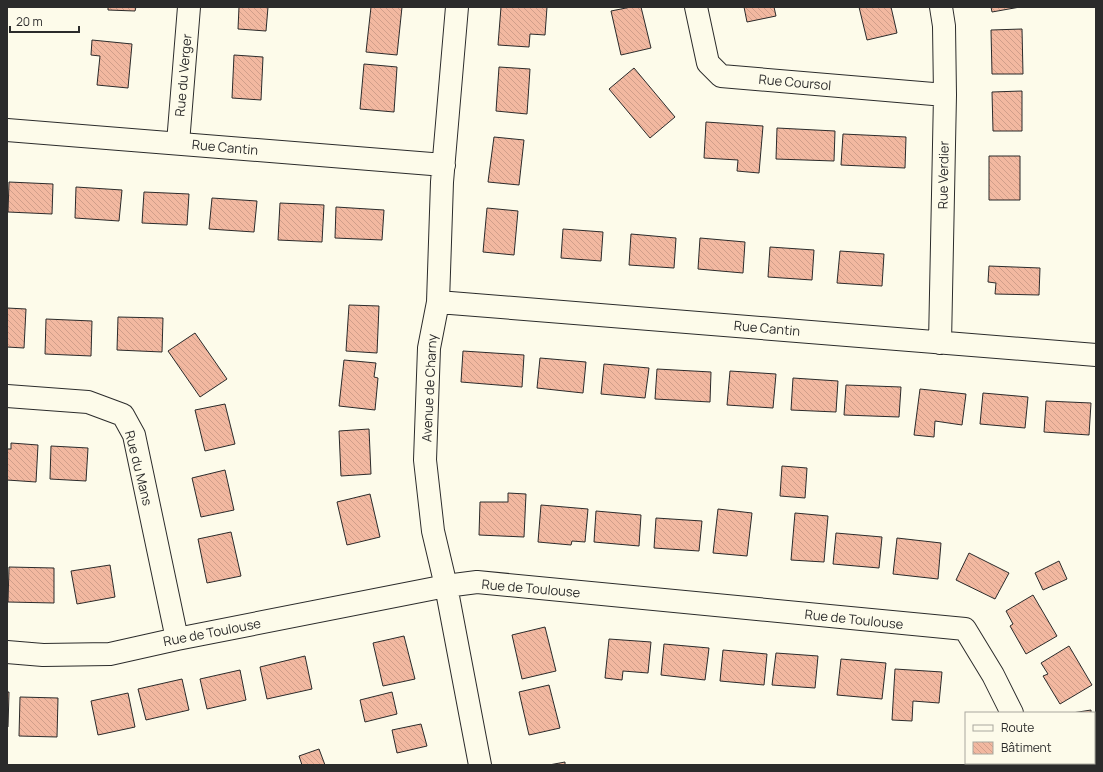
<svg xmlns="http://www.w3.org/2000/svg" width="1103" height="772" font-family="Manrope,sans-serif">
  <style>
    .building { fill: url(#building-back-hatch); stroke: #2b2b2b }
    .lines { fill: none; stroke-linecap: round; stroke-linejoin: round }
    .minor-casing { stroke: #2b2b2b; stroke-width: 24 }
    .minor { stroke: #fdfbea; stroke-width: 22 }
    .labels { text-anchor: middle; stroke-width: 3; stroke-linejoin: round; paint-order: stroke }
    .street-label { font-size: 13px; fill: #2b2b2b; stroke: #fdfbea }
  </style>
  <defs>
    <pattern id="building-back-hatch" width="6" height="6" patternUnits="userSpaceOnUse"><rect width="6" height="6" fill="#f2b8a0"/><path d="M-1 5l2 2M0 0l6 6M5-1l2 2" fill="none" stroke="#d09e8a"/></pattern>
  </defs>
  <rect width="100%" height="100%" fill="#fdfbea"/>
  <path class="building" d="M108 7H136L135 11 108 10Z
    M239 7H268L266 31 238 29Z
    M371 7H402L397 55 366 52Z
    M501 7H547L545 35 530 34 529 47 498 45Z
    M631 7H641L651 48 621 55 611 11Z
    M744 7H774L776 16 747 22Z
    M859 7H891L897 33 867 40Z
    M991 7H1020L992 12Z
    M1022 29 1023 74H992L991 30Z
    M92 40 132 44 128 88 97 85 100 56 91 55Z
    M234 55 263 57 261 100 232 98Z
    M364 64 397 67 394 112 360 109Z
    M499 67 530 69 527 114 496 111Z
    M634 68 675 117 650 138 609 89Z
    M1022 91V131H993L992 92Z
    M706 122 763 126 759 173 737 171 738 160 704 158Z
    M777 128 835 131 834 161 776 159Z
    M843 134 906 137 905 168 841 165Z
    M494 137 524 140 519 185 488 182Z
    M989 156H1020V200H989Z
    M9 182 53 184 52 214 8 212Z
    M76 187 122 190 119 221 75 218Z
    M144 192 189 194 187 225 142 223Z
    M212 198 257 201 254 232 209 229Z
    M280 203 324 205 322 242 278 240Z
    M336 207 384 210 382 240 335 238Z
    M487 208 518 211 514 255 483 252Z
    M563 229 603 232 601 261 561 258Z
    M631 234 676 238 674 268 629 265Z
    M700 238 745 242 743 273 698 269Z
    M770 247 814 250 812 280 768 277Z
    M840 251 884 254 882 286 837 283Z
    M989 266 1040 268 1039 295 995 294 996 283 988 282Z
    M349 305 379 306 377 353 346 351Z
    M7 308 26 309 24 348 7 347Z
    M118 317 163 318 162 352 117 350Z
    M46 319 92 321 91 356 45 354Z
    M195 333 227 379 200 397 168 351Z
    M463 351 524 355 522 387 461 382Z
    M540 358 586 362 583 393 537 388Z
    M344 360 376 363 374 377 378 378 375 410 339 406Z
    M604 364 649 368 645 398 601 394Z
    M657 369 711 372 710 402 655 399Z
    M730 371 776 374 773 408 727 405Z
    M793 378 838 381 836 412 791 410Z
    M846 385 901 387 899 417 844 415Z
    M920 389 966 394 962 425 935 421 934 437 914 435Z
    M983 393 1028 397 1025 428 980 424Z
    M1046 401 1091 403 1089 435 1044 432Z
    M225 404 235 444 205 451 195 410Z
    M369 429 371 474 341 476 339 431Z
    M11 443 38 445 36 482 7 480V449H11Z
    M51 446 88 448 86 481 50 479Z
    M782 466 807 468 805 498 780 496Z
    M225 470 234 510 201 517 192 478Z
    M508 493 526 494 524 537 479 535 480 502H508Z
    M370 494 380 537 347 545 337 502Z
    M541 505 588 509 585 542 572 541 571 545 538 542Z
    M718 509 752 513 747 556 713 553Z
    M596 511 641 515 639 546 594 542Z
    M795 513 828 516 824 562 791 560Z
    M656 518 702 521 699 551 654 548Z
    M231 532 241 576 207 583 198 539Z
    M836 533 882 537 879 568 833 564Z
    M897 538 941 543 938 579 893 574Z
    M969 553 1009 573 995 599 956 580Z
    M1059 561 1067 579 1043 590 1035 573Z
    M110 565 115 597 77 604 71 571Z
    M9 567 54 568V603L8 602Z
    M1033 595 1057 636 1026 654 1010 626 1013 624 1006 611Z
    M545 627 556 671 522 679 512 635Z
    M404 636 415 679 383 686 373 643Z
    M609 639 651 642 648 673 623 671 622 680 605 678Z
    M664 644 709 648 705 680 661 675Z
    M1069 646 1092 685 1060 704 1043 676 1048 674 1041 663Z
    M723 650 767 654 764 685 720 681Z
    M776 653 818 656 815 688 772 685Z
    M305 656 312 689 267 699 260 667Z
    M841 659 886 663 882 699 837 695Z
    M895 669 942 672 939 703 913 701 912 721 892 720Z
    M240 670 246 700 207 709 200 679Z
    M182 679 189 710 146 720 138 689Z
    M549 685 560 728 529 735 519 692Z
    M7 692H9L8 727H7Z
    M392 692 397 714 365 722 360 700Z
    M128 693 135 727 98 735 91 701Z
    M20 697 58 698 57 737 19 736Z
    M1091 710V713H1072Z
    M421 724 427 746 397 753 392 730Z
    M1094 732 1096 745V755H1094Z
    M319 749 325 765H302L299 756Z
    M565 762V765H549Z"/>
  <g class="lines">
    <defs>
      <path id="minor" d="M457 7 442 182 438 302 429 348 425 460 433 531 446 586 480 765
        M696 7 708 63 721 76 945 95
        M7 130 444 165
        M178 143 189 7
        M438 302 1096 355
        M940 343 945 95 944 26 941 7
        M7 396 88 402 123 415 134 435 177 639
        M7 652 43 655 110 654 177 639 446 586 477 582 965 629 993 675 1012 713
        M1025 765V763"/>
    </defs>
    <use href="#minor" class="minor-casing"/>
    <use href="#minor" class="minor"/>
  </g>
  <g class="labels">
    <g class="street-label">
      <text transform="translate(183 75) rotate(-85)" y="5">Rue du Verger</text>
      <text transform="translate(795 82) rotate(5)" y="5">Rue Coursol</text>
      <text transform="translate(225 147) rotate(5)" y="5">Rue Cantin</text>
      <text transform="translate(943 175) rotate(-89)" y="5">Rue Verdier</text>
      <text transform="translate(767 328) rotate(5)" y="5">Rue Cantin</text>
      <text transform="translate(429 388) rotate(-87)" y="5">Avenue de Charny</text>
      <text transform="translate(139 468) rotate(76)" y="5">Rue du Mans</text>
      <text transform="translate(531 588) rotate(5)" y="5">Rue de Toulouse</text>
      <text transform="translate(854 619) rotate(6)" y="5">Rue de Toulouse</text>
      <text transform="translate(212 632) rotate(-11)" y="5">Rue de Toulouse</text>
    </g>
  </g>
  <rect width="1103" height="772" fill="none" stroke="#2b2b2b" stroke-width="16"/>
  <rect x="965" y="712" width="130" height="52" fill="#fdfbea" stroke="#a9a89e"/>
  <rect x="973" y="725" width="20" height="6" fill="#fdfbea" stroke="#a9a89e"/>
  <text x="1001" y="732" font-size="12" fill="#2b2b2b">Route</text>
  <rect x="973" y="742" width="20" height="12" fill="url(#building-back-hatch)" stroke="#a9a89e"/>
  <text x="1001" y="752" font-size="12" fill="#2b2b2b">Bâtiment</text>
  <path d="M10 26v6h69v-6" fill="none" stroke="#2b2b2b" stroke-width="2"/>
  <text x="16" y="26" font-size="12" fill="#2b2b2b" stroke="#fdfbea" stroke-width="3" paint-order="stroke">20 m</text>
</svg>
